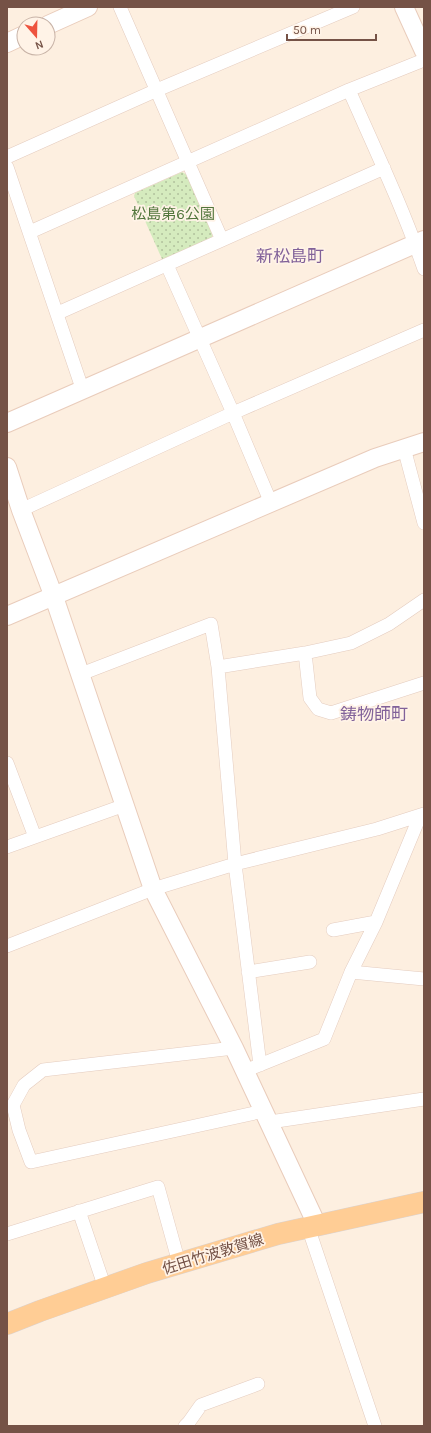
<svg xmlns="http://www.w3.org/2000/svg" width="431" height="1433" font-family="Karla,'Noto Sans JP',sans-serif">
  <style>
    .grass { fill: url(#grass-dots) }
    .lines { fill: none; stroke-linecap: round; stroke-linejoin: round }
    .street-casing { stroke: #e4ccbf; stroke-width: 14 }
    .secondary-casing { stroke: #e9ccbb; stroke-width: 20 }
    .primary-casing { stroke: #dbd2cf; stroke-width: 22 }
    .street { stroke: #fff; stroke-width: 13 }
    .secondary { stroke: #fff; stroke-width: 18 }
    .primary { stroke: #ffcd95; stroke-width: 21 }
    .labels { text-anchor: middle; stroke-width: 3.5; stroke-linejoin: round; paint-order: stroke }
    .park-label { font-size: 15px; fill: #52763c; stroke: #fff3e7 }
    .street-label { font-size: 15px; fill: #755246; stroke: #fff3e7 }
    .quarter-label { font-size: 17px; fill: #816199; stroke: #fff3e7 }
  </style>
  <defs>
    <pattern id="grass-dots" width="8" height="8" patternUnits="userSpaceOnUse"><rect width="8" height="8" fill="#d5ebbe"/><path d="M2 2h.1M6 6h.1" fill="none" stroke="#b1c19c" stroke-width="1.8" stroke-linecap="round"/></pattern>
  </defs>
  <rect width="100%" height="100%" fill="#fdefe0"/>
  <path class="grass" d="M182 172 187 175 213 232 212 238 164 259H162L134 196 135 193Z"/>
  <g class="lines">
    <defs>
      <path id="street" d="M349 90C375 149 403 208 424 269
        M7 157 157 90 353 7
        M7 167 83 391
        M30 232 349 90 424 60
        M222 240 384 168
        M167 265 233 413 271 503
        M58 313 222 240 120 7
        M404 448 424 523
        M21 510 233 413 424 330
        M305 653 310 698 318 709 331 713 424 683
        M218 667 305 653 351 643 389 624 424 600
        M81 674 211 624 218 667 235 864 260 1065
        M7 763 35 837
        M7 847 125 805
        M333 930 376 922
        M7 946 153 889 235 864 377 829 424 814
        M248 972 310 962
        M351 972 424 979
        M234 1048 43 1070 24 1085 13 1105 19 1130 31 1162 264 1111
        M252 1068 324 1039 351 972 376 922 420 816
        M270 1122 424 1099
        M79 1211 105 1288
        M308 1227 375 1426
        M7 1234 158 1187 179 1263
        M185 1426 189 1422 201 1405 258 1384"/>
      <path id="secondary" d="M404 7 424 51
        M48 25 88 7
        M7 43 24 35
        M7 423 424 240
        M7 467 21 510 54 597 153 889 234 1048 317 1225
        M7 616 375 458 424 442"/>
      <path id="primary" d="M7 1324 40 1311 147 1273 278 1234 424 1202"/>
    </defs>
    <use href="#street" class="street-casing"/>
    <use href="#secondary" class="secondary-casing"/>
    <use href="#primary" class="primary-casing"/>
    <use href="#street" class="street"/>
    <use href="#secondary" class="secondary"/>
    <use href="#primary" class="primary"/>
  </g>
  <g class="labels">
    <g class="park-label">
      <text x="173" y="219">松島第6公園</text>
    </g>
    <g class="street-label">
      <text transform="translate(213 1254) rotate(-17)" y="5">佐田竹波敦賀線</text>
    </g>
    <g class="quarter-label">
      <text x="290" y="262">新松島町</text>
      <text x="374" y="720">鋳物師町</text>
    </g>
  </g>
  <rect width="431" height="1433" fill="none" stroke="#755246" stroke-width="16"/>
  <g transform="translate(36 36) rotate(160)"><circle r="19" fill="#fff3e7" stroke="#c8b3a7"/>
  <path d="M0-3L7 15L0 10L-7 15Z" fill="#ee533e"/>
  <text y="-6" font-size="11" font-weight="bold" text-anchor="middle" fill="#755246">N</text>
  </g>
  <path d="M287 34v6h89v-6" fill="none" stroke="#755246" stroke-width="2"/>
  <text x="293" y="34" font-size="12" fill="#755246" stroke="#fff3e7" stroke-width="3" paint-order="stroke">50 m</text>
</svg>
